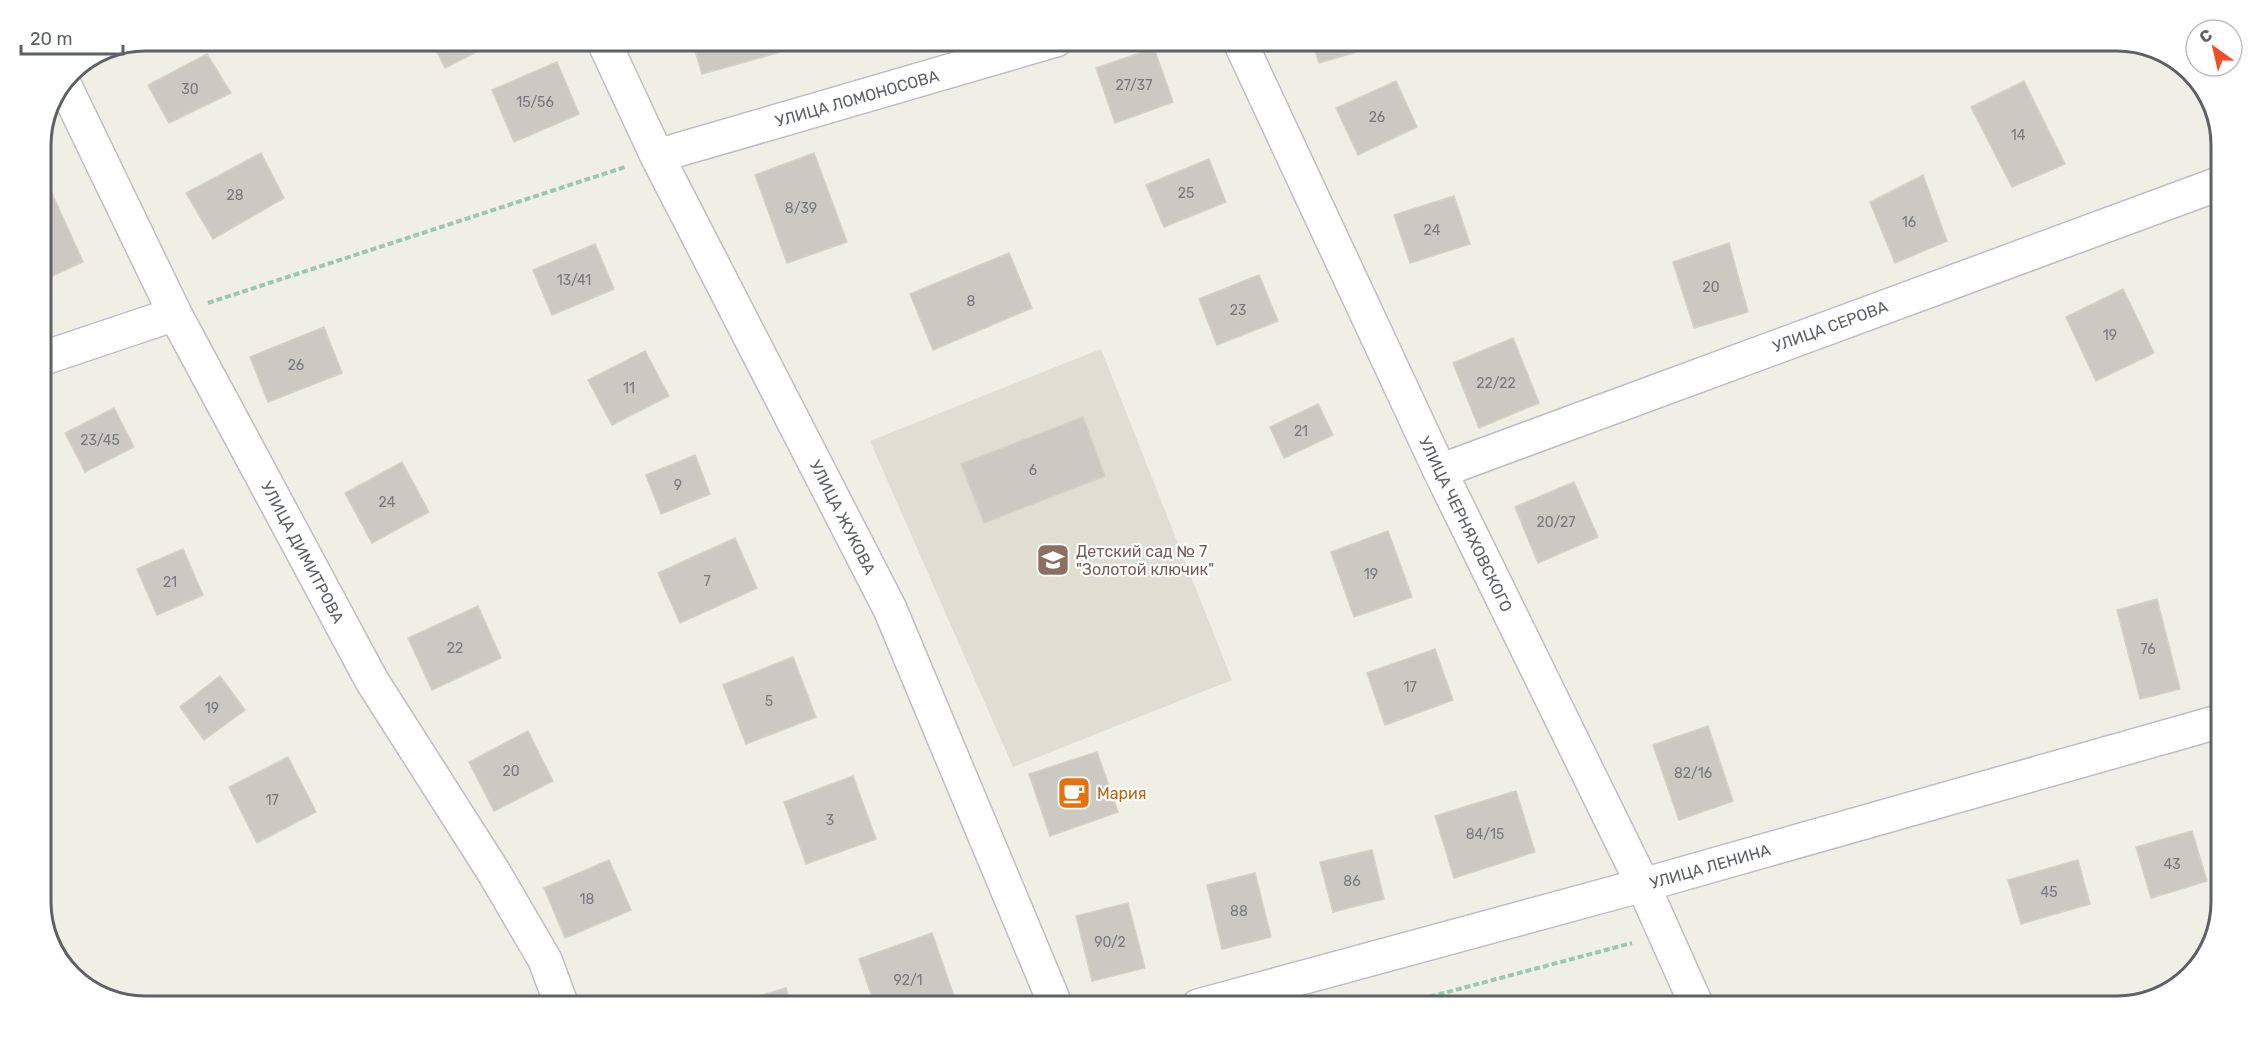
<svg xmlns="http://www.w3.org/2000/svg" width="2262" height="1047" font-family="Rubik,sans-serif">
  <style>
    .education { fill: #e0ded3 }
    .building { fill: #cbc9c2; stroke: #d5d1c3; stroke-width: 1.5 }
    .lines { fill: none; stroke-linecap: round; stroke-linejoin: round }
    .minor-casing { stroke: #bdbec4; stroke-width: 36 }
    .path { stroke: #9ac9ac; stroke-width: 4; stroke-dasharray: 6 3; stroke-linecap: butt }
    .minor { stroke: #fff; stroke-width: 33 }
    .labels { text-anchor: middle; stroke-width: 4.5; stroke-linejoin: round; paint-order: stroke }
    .number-label { font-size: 14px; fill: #787a7d }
    .street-label { font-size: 16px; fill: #5d6066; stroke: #fff }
    .education-label { font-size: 16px; fill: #785e54; stroke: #fff; text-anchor: start }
    .food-label { font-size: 16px; fill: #c56008; stroke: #fff; text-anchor: start }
    .rim { fill: none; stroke: #5d6066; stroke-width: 3 }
  </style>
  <rect width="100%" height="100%" fill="#f0efe5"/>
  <path class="education" d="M1101 349 1232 680 1013 767 870 441Z"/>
  <path class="building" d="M431 40H500L445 68Z
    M692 40H780L784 51 702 74Z
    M1312 40H1397L1319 63Z
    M1154 48 1173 102 1115 123 1096 68Z
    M207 54 231 93 169 123 148 85Z
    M557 62 579 114 514 142 492 90Z
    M1396 81 1417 127 1358 155 1336 108Z
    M2024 81 2065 164 2012 187 1971 107Z
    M2196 81 2204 87 2211 108Z
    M261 153 284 198 213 239 186 193Z
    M814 153 847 242 787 263 755 175Z
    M1209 159 1226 202 1164 227 1146 185Z
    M1923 175 1947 241 1895 263 1870 202Z
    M50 189 83 262 41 281V193Z
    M1454 196 1470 244 1410 263 1394 215Z
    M1729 243 1748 312 1694 328 1673 262Z
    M595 244 614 289 552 315 533 270Z
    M1009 253 1032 308 933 350 910 294Z
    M1259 275 1278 321 1217 345 1199 299Z
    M2123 289 2154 353 2096 381 2066 317Z
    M324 327 342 373 268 402 250 357Z
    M1513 338 1539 403 1479 428 1453 363Z
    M645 351 669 396 612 425 588 380Z
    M1318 404 1333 435 1284 458 1270 427Z
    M114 408 134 447 85 472 65 433Z
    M1083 417 1105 476 984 523 961 464Z
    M695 455 710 494 661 514 646 475Z
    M402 462 429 512 372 543 345 493Z
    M1574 482 1598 537 1538 563 1515 507Z
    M1388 531 1412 597 1354 617 1331 552Z
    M735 538 757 588 680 623 658 573Z
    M183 549 203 595 157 615 137 569Z
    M2157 599 2180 689 2140 699 2117 610Z
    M478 606 501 658 432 690 408 638Z
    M1435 649 1453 700 1385 725 1367 673Z
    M793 657 816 717 746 744 723 685Z
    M220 676 245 710 204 740 180 707Z
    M1708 726 1733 801 1679 820 1653 745Z
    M528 731 553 781 494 811 469 762Z
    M1097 752 1118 812 1050 836 1029 774Z
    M288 757 316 812 257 843 229 787Z
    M853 776 876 839 806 864 784 802Z
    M1516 791 1535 852 1454 878 1435 816Z
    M2192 831 2207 881 2151 898 2136 847Z
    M1372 850 1384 899 1333 912 1320 862Z
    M609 860 631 910 565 938 544 888Z
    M2078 860 2090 904 2021 924 2008 880Z
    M1255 873 1271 937 1222 949 1207 885Z
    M41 886 48 911 42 913 41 909Z
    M1128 903 1145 968 1092 981 1076 916Z
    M932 933 956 1002 944 1006H875L859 959Z
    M786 988 791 1006H738L737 1003Z
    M1594 996 1598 1006H1558Z"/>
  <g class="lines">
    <defs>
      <path id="minor" d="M603 40 657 156 890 609 1056 1006
        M1239 40 1440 471 1643 885 1697 1006
        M65 86 175 314 372 681 493 871 545 960 562 1006
        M657 156 1056 40
        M41 359 175 314
        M1440 471 2221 183
        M1198 1006 1643 885 2221 721"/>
    </defs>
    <use href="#minor" class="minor-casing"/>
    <path class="path" d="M208 303 625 167
      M1395 1006 1632 943"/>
    <use href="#minor" class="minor"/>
  </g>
  <defs>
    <symbol id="school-square" viewBox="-11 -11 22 22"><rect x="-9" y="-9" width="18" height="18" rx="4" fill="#8d6e63" stroke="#fff"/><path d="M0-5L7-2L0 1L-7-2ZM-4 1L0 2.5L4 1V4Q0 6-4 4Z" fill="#fff"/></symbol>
    <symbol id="cafe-square" viewBox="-11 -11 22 22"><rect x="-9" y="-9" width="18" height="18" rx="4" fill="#e8710a" stroke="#fff"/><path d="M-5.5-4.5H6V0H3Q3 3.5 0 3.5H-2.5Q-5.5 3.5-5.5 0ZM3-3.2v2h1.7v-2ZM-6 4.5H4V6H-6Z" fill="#fff"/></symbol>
  </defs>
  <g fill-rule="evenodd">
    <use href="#school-square" x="1034" y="541" width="38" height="38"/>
    <use href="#cafe-square" x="1055" y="774" width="38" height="38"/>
  </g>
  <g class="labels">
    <g class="number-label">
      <text x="1134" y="90">27/37</text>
      <text x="190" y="94">30</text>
      <text x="535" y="107">15/56</text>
      <text x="1377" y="122">26</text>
      <text x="2018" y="140">14</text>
      <text x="1186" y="198">25</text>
      <text x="235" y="200">28</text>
      <text x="801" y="213">8/39</text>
      <text x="1909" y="227">16</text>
      <text x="1432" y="235">24</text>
      <text x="574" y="285">13/41</text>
      <text x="1711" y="292">20</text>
      <text x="971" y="306">8</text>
      <text x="1238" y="315">23</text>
      <text x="2110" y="340">19</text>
      <text x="296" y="370">26</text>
      <text x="1496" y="388">22/22</text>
      <text x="629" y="393">11</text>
      <text x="1301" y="436">21</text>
      <text x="100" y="445">23/45</text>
      <text x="1033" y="475">6</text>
      <text x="678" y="490">9</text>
      <text x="387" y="507">24</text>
      <text x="1556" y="527">20/27</text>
      <text x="1371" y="579">19</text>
      <text x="707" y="586">7</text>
      <text x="170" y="587">21</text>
      <text x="455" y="653">22</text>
      <text x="2148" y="654">76</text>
      <text x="1410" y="692">17</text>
      <text x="769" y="706">5</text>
      <text x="212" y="713">19</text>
      <text x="511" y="776">20</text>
      <text x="1693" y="778">82/16</text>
      <text x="272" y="805">17</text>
      <text x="830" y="825">3</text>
      <text x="1485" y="839">84/15</text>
      <text x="2172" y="869">43</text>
      <text x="1352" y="886">86</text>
      <text x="2049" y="897">45</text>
      <text x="587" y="904">18</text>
      <text x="1239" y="916">88</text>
      <text x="1110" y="947">90/2</text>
      <text x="908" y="985">92/1</text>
    </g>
    <g class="street-label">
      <text transform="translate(857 98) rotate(-16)" y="6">УЛИЦА ЛОМОНОСОВА</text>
      <text transform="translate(1830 326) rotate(-20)" y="6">УЛИЦА СЕРОВА</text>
      <text transform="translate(843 517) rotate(63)" y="6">УЛИЦА ЖУКОВА</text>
      <text transform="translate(1466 524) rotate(64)" y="6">УЛИЦА ЧЕРНЯХОВСКОГО</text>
      <text transform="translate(303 552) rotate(62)" y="6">УЛИЦА ДИМИТРОВА</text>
      <text transform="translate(1710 866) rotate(-16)" y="6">УЛИЦА ЛЕНИНА</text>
    </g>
    <g class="education-label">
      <text x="1076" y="557">Детский сад № 7<tspan x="1076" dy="18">"Золотой ключик"</tspan></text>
    </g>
    <g class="food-label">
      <text x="1097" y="799">Мария</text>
    </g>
  </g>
  <path d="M0 0H2262V1047H0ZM145 51H2117A94 94 0 0 1 2211 145V902A94 94 0 0 1 2117 996H145A94 94 0 0 1 51 902V145A94 94 0 0 1 145 51Z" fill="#fff" fill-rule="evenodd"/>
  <path class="rim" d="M145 51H2117A94 94 0 0 1 2211 145V902A94 94 0 0 1 2117 996H145A94 94 0 0 1 51 902V145A94 94 0 0 1 145 51Z"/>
  <g transform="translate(2214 48) rotate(326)"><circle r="28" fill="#ffffff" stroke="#bebfc2" stroke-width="1.5"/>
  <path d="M0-4.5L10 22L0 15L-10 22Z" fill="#ef4e2d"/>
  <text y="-9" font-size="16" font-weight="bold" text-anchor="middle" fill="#5d6066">С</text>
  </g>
  <path d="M21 45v9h102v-9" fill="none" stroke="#5d6066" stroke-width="3"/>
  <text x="30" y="45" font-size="18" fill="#5d6066" stroke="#ffffff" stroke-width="4.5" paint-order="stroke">20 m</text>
</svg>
